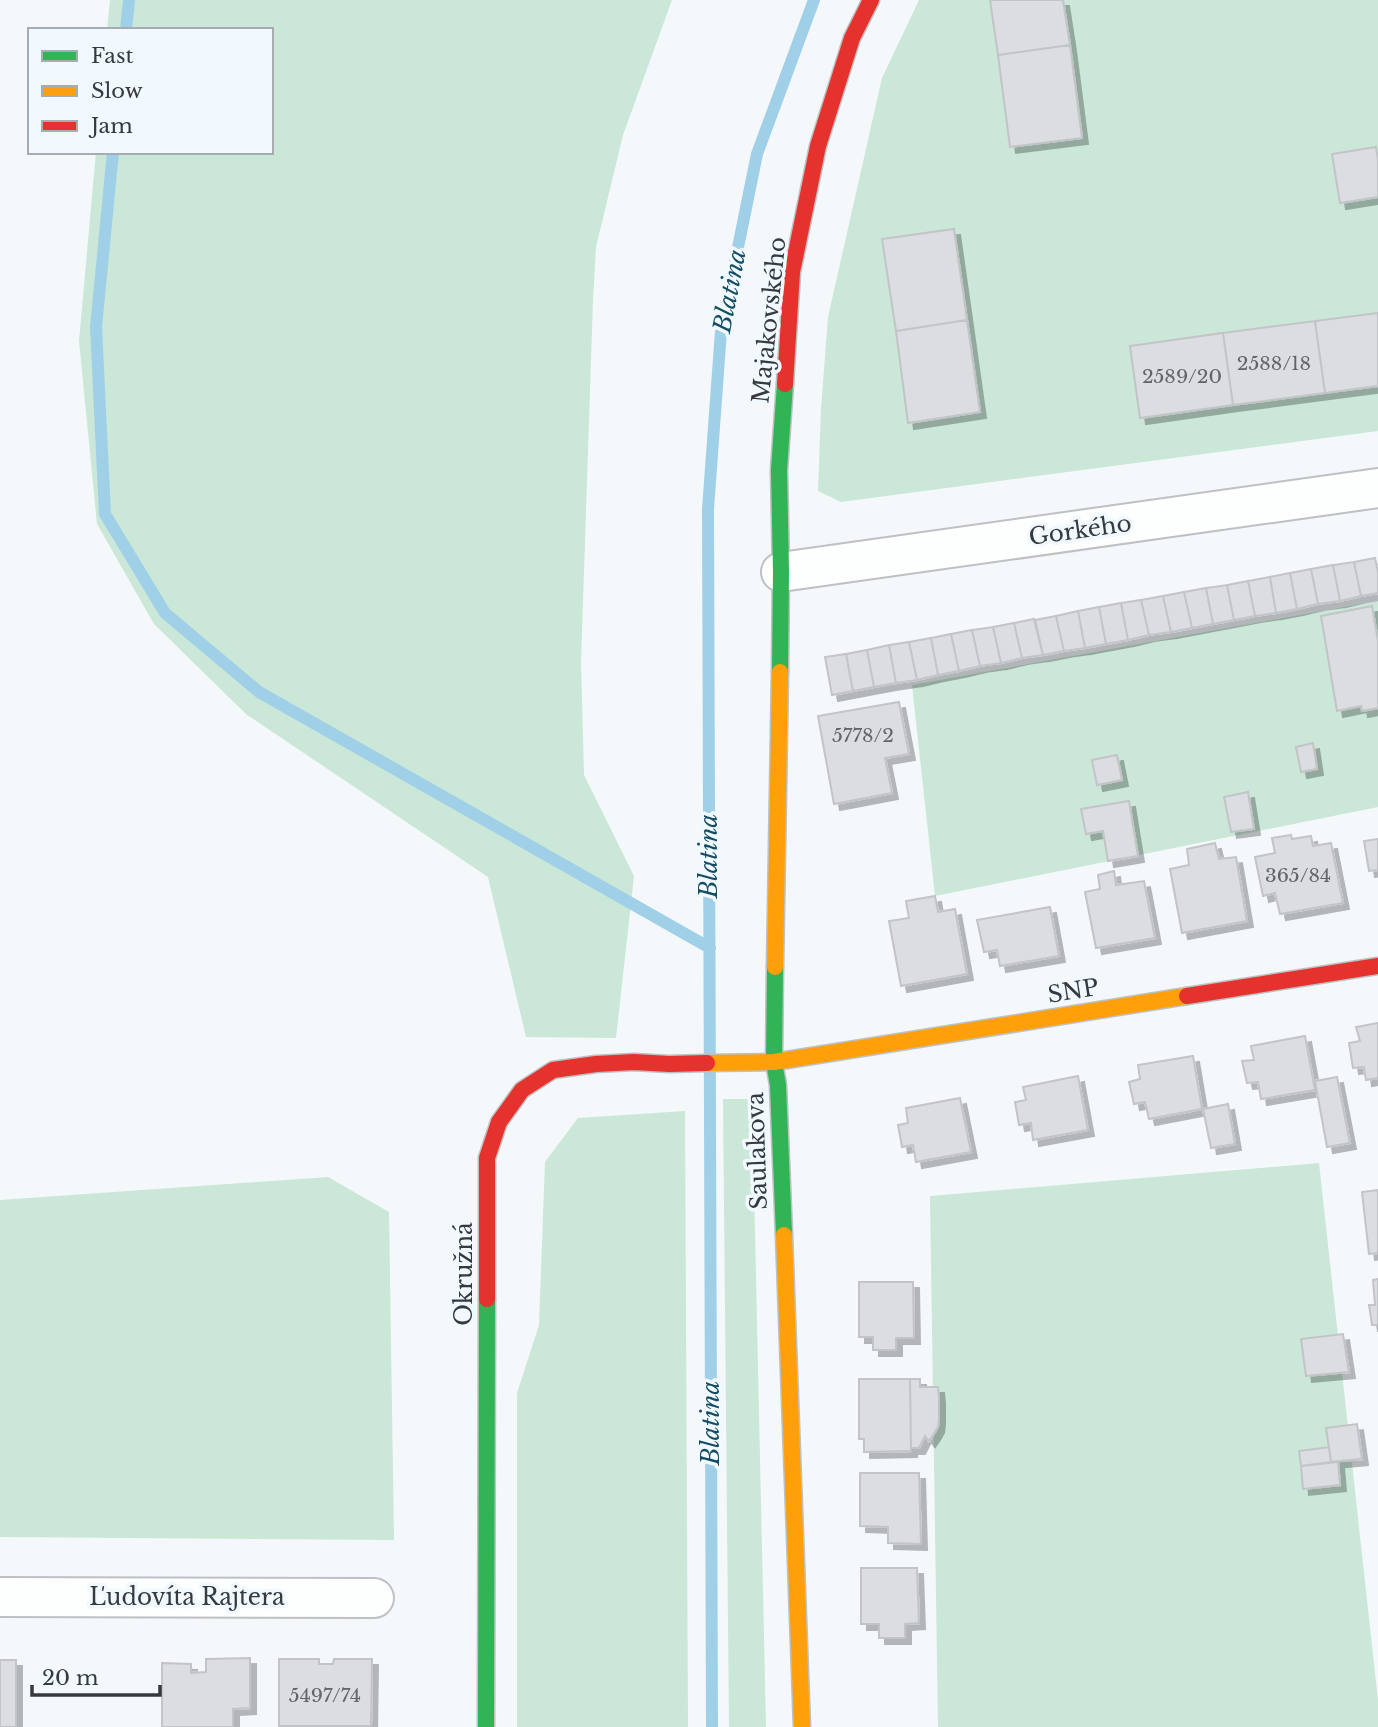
<svg xmlns="http://www.w3.org/2000/svg" width="1378" height="1727" font-family="'Libre Baskerville',serif">
  <style>
    .green { fill: #cae7d8 }
    .lines { fill: none; stroke-linecap: round; stroke-linejoin: round }
    .stream { stroke: #9fd0e7; stroke-width: 12 }
    .building { fill: #dbdde0; stroke: #c2c4c7; stroke-width: 2; filter: url(#shadow) }
    .street-casing { stroke: #bec1c3; stroke-width: 42 }
    .fast-casing { stroke: #bec1c3; stroke-width: 19 }
    .slow-casing { stroke: #bec1c3; stroke-width: 19 }
    .jam-casing { stroke: #bec1c3; stroke-width: 19 }
    .street { stroke: #fdfefe; stroke-width: 38 }
    .fast { stroke: #30b455; stroke-width: 16 }
    .slow { stroke: #ff9f0a; stroke-width: 16 }
    .jam { stroke: #e5322d; stroke-width: 16 }
    .labels { text-anchor: middle; stroke-width: 7; stroke-linejoin: round; paint-order: stroke }
    .number-label { font-size: 19px; fill: #616468 }
    .street-label { font-size: 23px; fill: #363a3d; stroke: #f1f8fe }
    .water-label { font-size: 24px; font-style: italic; fill: #144d63; stroke: #f1f8fe }
  </style>
  <defs>
    <filter id="shadow"><feDropShadow dx="6" dy="6" stdDeviation="0" flood-color="#0004"/></filter>
  </defs>
  <rect width="100%" height="100%" fill="#f4f8fb"/>
  <path class="green" d="M110 0H672L623 135 596 247 593 300 581 662 584 775 634 876 616 1038 526 1037 488 877 246 714 154 624 97 524 79 341 96 152H271V30H107Z
    M919 0H1378V431L841 502 818 491 821 409 828 317 882 78Z
    M1378 601V807L935 896 912 685Z
    M723 1099H752L766 1727H729Z
    M685 1111 688 1727H517V1393L539 1325 545 1162 578 1118Z
    M1319 1163 1378 1700V1727H938L930 1196Z
    M328 1177 389 1212 394 1540 0 1537V1200Z"/>
  <g class="lines">
    <path class="stream" d="M126 30 129 0
      M113 152 96 327 105 514 165 613 259 692 710 948
      M712 1727 708 509 721 331 757 154 814 0"/>
  </g>
  <path class="building" d="M990 0H1063L1070 45 998 55Z
    M1070 45 1082 138 1010 147 998 55Z
    M1376 147 1378 160V197L1340 203 1332 154Z
    M954 229 967 320 896 331 882 239Z
    M1378 313V386L1325 393 1315 321Z
    M967 320 980 412 908 423 896 331Z
    M1315 321 1325 393 1233 405 1223 333Z
    M1223 333 1233 405 1140 418 1130 346Z
    M1375 558 1378 572V593L1361 596 1354 562Z
    M1354 562 1361 596 1340 601 1333 565Z
    M1333 565 1340 601 1318 604 1311 569Z
    M1311 569 1318 604 1297 609 1290 573Z
    M1290 573 1297 609 1276 613 1270 577Z
    M1270 577 1276 613 1255 616 1248 581Z
    M1248 581 1255 616 1234 620 1227 585Z
    M1227 585 1234 620 1213 624 1206 588Z
    M1206 588 1213 624 1192 628 1184 592Z
    M1184 592 1192 628 1171 632 1163 596Z
    M1163 596 1171 632 1149 635 1141 600Z
    M1141 600 1149 635 1128 640 1121 603Z
    M1121 603 1128 640 1106 644 1099 607Z
    M1372 606 1378 641V708L1362 711 1361 706 1337 711 1321 616Z
    M1099 607 1106 644 1085 648 1078 611Z
    M1078 611 1085 648 1064 651 1056 616Z
    M1056 616 1064 651 1043 655 1035 620Z
    M1034 619 1043 655 1022 658 1014 623Z
    M1014 623 1022 658 1001 663 993 627Z
    M993 627 1001 663 980 666 972 630Z
    M972 630 980 666 959 671 951 634Z
    M951 634 959 671 938 675 931 638Z
    M931 638 938 675 917 680 909 642Z
    M909 642 917 680 896 683 889 645Z
    M889 645 896 683 874 687 867 650Z
    M867 650 874 687 853 691 846 654Z
    M846 654 853 691 832 695 825 657Z
    M899 702 909 754 885 758 892 793 834 804 818 716Z
    M1313 743 1317 769 1301 772 1296 747Z
    M1117 755 1122 780 1097 785 1092 760Z
    M1248 792 1254 829 1231 832 1224 797Z
    M1129 801 1138 856 1108 861 1103 831 1086 834 1081 809Z
    M1291 835 1292 839 1311 836 1313 846 1331 843 1343 903 1280 914 1275 893 1263 896 1255 857 1275 853 1272 838Z
    M1378 839V870L1369 871 1364 841Z
    M1215 843 1219 859 1236 857 1247 921 1182 933 1170 869 1189 865 1187 849Z
    M1114 871 1116 885 1144 881 1155 938 1096 948 1085 892 1100 889 1098 875Z
    M935 896 938 912 955 909 967 974 901 986 889 921 909 918 906 901Z
    M1050 907 1059 956 1000 966 997 950 984 952 977 920Z
    M1378 1023V1078L1366 1080 1364 1067 1353 1068 1349 1043 1360 1041 1356 1027Z
    M1305 1036 1315 1090 1261 1099 1258 1082 1247 1083 1242 1061 1254 1060 1251 1046Z
    M1193 1056 1202 1109 1149 1119 1145 1102 1134 1104 1129 1082 1140 1079 1138 1065Z
    M1078 1076 1088 1130 1033 1140 1031 1123 1019 1125 1015 1102 1026 1100 1023 1087Z
    M1337 1077 1350 1143 1327 1147 1315 1081Z
    M960 1098 971 1152 916 1162 913 1145 902 1147 898 1125 908 1123 906 1108Z
    M1228 1104 1235 1144 1211 1148 1203 1109Z
    M1378 1190V1253L1369 1254 1362 1192Z
    M1378 1279V1325H1372L1369 1305H1375L1373 1280Z
    M859 1282H913L914 1338H896V1350H873V1337H859Z
    M1343 1334 1349 1372 1306 1376 1301 1339Z
    M859 1379H910L911 1451 864 1452V1439H859Z
    M910 1379H920V1387H938L939 1397V1419L938 1427 934 1434 929 1441 925 1436 919 1448H911Z
    M1357 1424 1362 1459 1331 1462 1326 1428Z
    M1329 1447 1331 1462 1301 1466 1299 1451Z
    M1338 1462 1340 1485 1303 1489 1301 1466Z
    M860 1473H919L921 1544 888 1543V1527L860 1526Z
    M861 1568H917L919 1623 905 1624V1638H879V1624H861Z
    M250 1658V1708L233 1709V1727H162V1663L191 1664V1673L206 1672V1659Z
    M279 1659H319V1664H333L334 1659H372L371 1726H279Z
    M0 1660H16V1727H0Z"/>
  <g class="lines">
    <defs>
      <path id="street" d="M781 572 1378 488
        M0 1597 374 1598"/>
      <path id="fast" d="M780 672 781 572 779 470 785 384
        M775 967 774 1062 778 1085 784 1235
        M486 1727 487 1299"/>
      <path id="slow" d="M775 967 780 672
        M707 1063 774 1062 1187 996
        M784 1235 802 1727"/>
      <path id="jam" d="M785 384 792 272 818 146 852 38 871 0
        M1187 996 1378 966
        M487 1299V1158L499 1122 522 1090 553 1070 596 1064 634 1062 669 1064 707 1063"/>
    </defs>
    <use href="#street" class="street-casing"/>
    <use href="#fast" class="fast-casing"/>
    <use href="#slow" class="slow-casing"/>
    <use href="#jam" class="jam-casing"/>
    <use href="#street" class="street"/>
    <use href="#fast" class="fast"/>
    <use href="#slow" class="slow"/>
    <use href="#jam" class="jam"/>
  </g>
  <g class="labels">
    <g class="number-label">
      <text x="1274" y="370">2588/18</text>
      <text x="1182" y="383">2589/20</text>
      <text x="863" y="742">5778/2</text>
      <text x="1298" y="882">365/84</text>
      <text x="325" y="1702">5497/74</text>
    </g>
    <g class="street-label">
      <text transform="translate(769 320) rotate(-84)" y="8">Majakovského</text>
      <text transform="translate(1080 530) rotate(-8)" y="8">Gorkého</text>
      <text transform="translate(1073 991) rotate(-9)" y="8">SNP</text>
      <text transform="translate(757 1151) rotate(-92)" y="8">Saulakova</text>
      <text transform="translate(464 1274) rotate(-90)" y="8">Okružná</text>
      <text x="187" y="1605">Ľudovíta Rajtera</text>
    </g>
    <g class="water-label">
      <text transform="translate(730 291) rotate(-79)" y="8">Blatina</text>
      <text transform="translate(709 856) rotate(-90)" y="8">Blatina</text>
      <text transform="translate(711 1423) rotate(-90)" y="8">Blatina</text>
    </g>
  </g>
  <rect x="28" y="28" width="245" height="126" fill="#f1f8fe" stroke="#a6acb1" stroke-width="2"/>
  <rect x="42" y="51" width="35" height="10" fill="#30b455" stroke="#a6acb1" stroke-width="2"/>
  <text x="91" y="63" font-size="21" fill="#363a3d">Fast</text>
  <rect x="42" y="86" width="35" height="10" fill="#ff9f0a" stroke="#a6acb1" stroke-width="2"/>
  <text x="91" y="98" font-size="21" fill="#363a3d">Slow</text>
  <rect x="42" y="121" width="35" height="10" fill="#e5322d" stroke="#a6acb1" stroke-width="2"/>
  <text x="91" y="133" font-size="21" fill="#363a3d">Jam</text>
  <path d="M32 1685v10h128v-10" fill="none" stroke="#363a3d" stroke-width="3.5"/>
  <text x="42" y="1685" font-size="21" fill="#363a3d" stroke="#f1f8fe" stroke-width="5" paint-order="stroke">20 m</text>
</svg>
